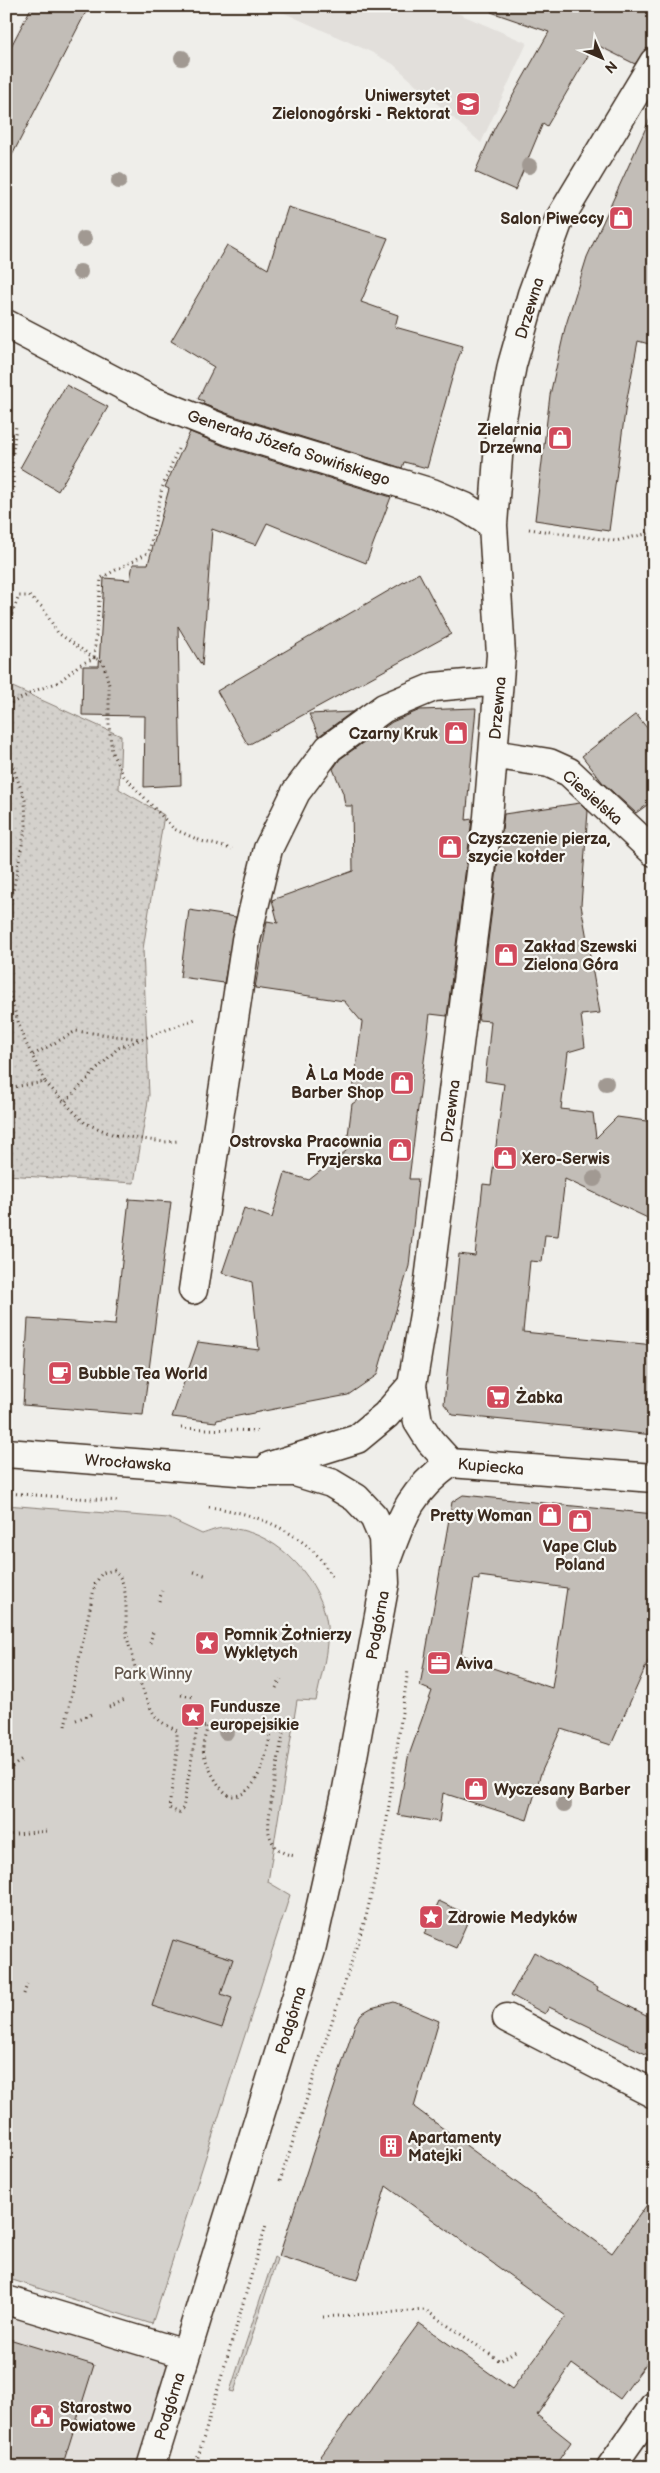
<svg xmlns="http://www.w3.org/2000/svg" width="660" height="2473" font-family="'Balsamiq Sans',sans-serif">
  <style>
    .built { fill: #e2dfdb }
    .grass { fill: url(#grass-dots); stroke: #887e75 }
    .park { fill: #d4d1cc; stroke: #887e75 }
    .building { fill: #c2bdb7; stroke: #3b2a1e; fill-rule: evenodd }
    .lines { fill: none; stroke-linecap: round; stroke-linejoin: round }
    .minor-casing { stroke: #3b2a1e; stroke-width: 31 }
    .path { stroke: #3b2a1e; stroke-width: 3; stroke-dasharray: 1 4; stroke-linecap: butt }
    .minor { stroke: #f6f6f2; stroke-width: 28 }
    .tree { fill: #a19992 }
    .labels { text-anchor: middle; stroke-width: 4.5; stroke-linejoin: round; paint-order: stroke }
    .poi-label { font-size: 16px; font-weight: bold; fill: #3b2a1e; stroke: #f6f6f2; text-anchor: start }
    .street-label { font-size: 16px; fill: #3b2a1e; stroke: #f6f6f2 }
    .park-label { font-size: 16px; fill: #61544a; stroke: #f6f6f2 }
  </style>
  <defs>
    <pattern id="grass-dots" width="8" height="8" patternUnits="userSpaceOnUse" patternTransform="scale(1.25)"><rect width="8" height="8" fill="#d4d1cc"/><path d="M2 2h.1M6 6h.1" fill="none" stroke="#b7b4af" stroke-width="1.8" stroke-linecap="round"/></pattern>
  </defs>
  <rect width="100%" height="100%" fill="#efeeea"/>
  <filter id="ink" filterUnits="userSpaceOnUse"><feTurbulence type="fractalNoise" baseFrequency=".02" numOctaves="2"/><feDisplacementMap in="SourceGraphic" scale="10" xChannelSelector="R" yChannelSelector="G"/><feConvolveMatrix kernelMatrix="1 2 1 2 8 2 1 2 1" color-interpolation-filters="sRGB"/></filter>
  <g filter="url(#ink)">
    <path class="built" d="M269 6H441L527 43 481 143 393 64 371 52Z
      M6 2285 185 2354 154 2456 168 2467H6Z"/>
    <path class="grass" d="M6 684 121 736 119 789 164 815 143 949 149 1095 134 1183 6 1175Z
      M274 2257 277 2259 234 2392 230 2391Z"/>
    <path class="park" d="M6 1505 168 1518 202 1534C209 1532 217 1528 224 1528 272 1528 317 1574 326 1618 331 1645 321 1675 316 1701L297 1700 268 1882 290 1895 152 2324 6 2278Z"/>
    <path class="building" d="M32 6H89L6 167V56Z
      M492 6H654V46L646 49 635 64 595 44 547 126 543 123 515 190 475 172 494 129 549 32 491 12Z
      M654 110V326L649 344 638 341 626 404 609 531 535 520 550 395 565 328 587 257Z
      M288 207 388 238 361 302 398 315 395 327 463 346 456 364 427 468 404 462 402 468 234 416 203 404 204 401 198 399 214 367 171 341 227 245 268 269Z
      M66 385 108 407 58 491 20 468Z
      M190 432 224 446 391 497 366 563 267 523 256 545 212 529 202 666 178 626 181 785 144 787 145 716 82 715 83 666H99L104 578 130 580 133 564H148L169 489 165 487Z
      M419 573 451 634 248 745 217 691Z
      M476 708 466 820 472 819 447 1016 430 1014 409 1179H418L409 1266 377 1375 348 1395 217 1420 216 1422 172 1417 198 1342 259 1350 252 1282 222 1273 244 1208 272 1218 285 1173 309 1180 346 1151 352 1104 358 1100 353 1091 362 1022 344 1001 255 988 267 921 278 923 272 900 353 871 352 806H345L343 793 333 769 340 759 392 722 420 710Z
      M352 712 319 736 309 714Z
      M636 714 654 737V800L636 813 603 783 582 756Z
      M580 803 588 811 581 905 600 1013 581 1015 585 1047 568 1052 561 1109 593 1113 596 1138 617 1117 654 1122V1221L565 1179 558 1236 545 1235 542 1262 530 1261 523 1332 654 1345V1435L453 1415 444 1404 459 1254 475 1256 483 1184 491 1185 504 1084 485 1081 491 1021 478 1020 504 814Z
      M189 910 236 917 224 983 180 977Z
      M129 1199 171 1202 143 1415 23 1405 28 1319 115 1325Z
      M463 1495 654 1514V1648L611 1745 561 1729 541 1773 527 1820 443 1793 439 1822 398 1815 408 1758 432 1691 420 1686 452 1502ZM479 1576 567 1588 552 1688 466 1659 467 1657 461 1655 474 1579 479 1580Z
      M439 1901 470 1916 456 1948 424 1934Z
      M173 1940 233 1959 221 1994 232 1998 222 2028 152 2006Z
      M534 1952 598 1988 597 1990 654 2019V2058L549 2007 545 2014 511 1995Z
      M394 2002 439 2021 414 2107 612 2253 654 2195V2353L620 2399 572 2364 537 2415 571 2442 554 2467H313L419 2323 512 2389 566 2316 386 2186 357 2280 279 2256 355 2024 361 2014 371 2008Z
      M6 2338 94 2365 62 2467H6Z"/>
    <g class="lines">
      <defs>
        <path id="minor" d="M6 324 153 401 229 431 432 493 465 507 493 525
          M493 754 549 763 569 772 654 852
          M193 1290 246 940 268 849 296 792 329 748 384 708 434 687 499 681
          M6 1453 250 1472H295L331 1483 356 1498 374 1517 383 1538 385 1583 347 1789 311 1950 151 2467
          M450 1463 430 1441 418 1422 412 1385 427 1296 488 817 501 655 493 525 500 429 512 365 532 294 559 220 654 62
          M270 1466 357 1439 386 1415 412 1385
          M386 1561C403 1515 409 1493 450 1463L654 1478
          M507 2018 654 2094
          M6 2300 185 2354
          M611 2467 654 2406"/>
      </defs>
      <use href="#minor" class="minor-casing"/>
      <path class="path" d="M178 449 162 488 149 552 101 578 94 658 103 661 109 685V725L112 753 124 776 174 829 201 841 232 849
        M6 522 14 490 12 462 16 425
        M529 529 616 541 654 532
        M6 628 19 596H29L42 607 58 633 94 658 79 665 59 682 37 690 6 706
        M6 748 25 800 26 825 6 926
        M6 983 23 1037 45 1082
        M33 1055 76 1031 141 1039
        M6 1088 45 1082 85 1123 114 1135 164 1142 179 1141
        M66 1101 118 1048 198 1018
        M181 1428 257 1431
        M6 1493 120 1501
        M209 1507C247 1512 284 1524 313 1551 320 1557 326 1568 332 1576
        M194 1572 208 1576
        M159 1601 162 1591
        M150 1643 153 1632
        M276 1688 281 1679
        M181 1695 194 1697
        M219 1703 235 1706
        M109 1707 125 1700
        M76 1720 92 1714
        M65 1726 95 1584 102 1573 114 1570C131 1584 124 1616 127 1636 130 1653 146 1708 158 1719 163 1724 171 1727 177 1731V1751L169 1808 179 1813 183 1808 197 1728 208 1726C206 1733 203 1741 203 1749 204 1760 220 1796 233 1796 259 1796 270 1745 271 1726L275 1723 281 1727 283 1733C280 1751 266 1820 269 1833 273 1848 281 1854 296 1856
        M12 1767 22 1760
        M6 1835 48 1831
        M24 1994 27 1984
        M280 2181 366 1917 385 1833 408 1670
        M323 2317 425 2310 500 2361 517 2350
        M195 2467 266 2225"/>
      <use href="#minor" class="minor"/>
    </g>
    <g class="tree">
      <circle cx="182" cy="58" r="8"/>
      <circle cx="529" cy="166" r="8"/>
      <circle cx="119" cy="181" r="8"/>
      <circle cx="84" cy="239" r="8"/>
      <circle cx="80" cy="272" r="8"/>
      <circle cx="606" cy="1083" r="8"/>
      <circle cx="594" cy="1179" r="8"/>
      <circle cx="226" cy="1732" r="8"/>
      <circle cx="564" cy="1804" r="8"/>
    </g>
  </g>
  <defs>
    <symbol id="university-square" viewBox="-11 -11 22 22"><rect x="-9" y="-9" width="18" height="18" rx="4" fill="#d1495b" stroke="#f6f6f2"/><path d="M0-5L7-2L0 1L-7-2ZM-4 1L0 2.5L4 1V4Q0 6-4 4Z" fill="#fff"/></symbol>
    <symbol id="shop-square" viewBox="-11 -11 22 22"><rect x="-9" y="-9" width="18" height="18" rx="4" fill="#d1495b" stroke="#f6f6f2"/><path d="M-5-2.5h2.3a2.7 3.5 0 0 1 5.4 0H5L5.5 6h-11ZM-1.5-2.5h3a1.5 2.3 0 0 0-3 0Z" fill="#fff"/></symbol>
    <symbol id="cafe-square" viewBox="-11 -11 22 22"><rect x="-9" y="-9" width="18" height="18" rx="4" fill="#d1495b" stroke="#f6f6f2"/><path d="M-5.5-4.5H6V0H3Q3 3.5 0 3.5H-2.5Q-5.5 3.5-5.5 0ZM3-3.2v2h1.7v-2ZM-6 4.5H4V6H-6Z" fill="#fff"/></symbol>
    <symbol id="supermarket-square" viewBox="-11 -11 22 22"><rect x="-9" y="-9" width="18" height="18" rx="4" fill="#d1495b" stroke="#f6f6f2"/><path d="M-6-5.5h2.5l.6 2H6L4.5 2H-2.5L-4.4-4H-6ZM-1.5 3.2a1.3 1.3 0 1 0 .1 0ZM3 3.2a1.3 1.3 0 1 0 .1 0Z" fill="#fff"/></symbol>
    <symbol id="sight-square" viewBox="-11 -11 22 22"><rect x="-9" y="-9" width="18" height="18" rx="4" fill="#d1495b" stroke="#f6f6f2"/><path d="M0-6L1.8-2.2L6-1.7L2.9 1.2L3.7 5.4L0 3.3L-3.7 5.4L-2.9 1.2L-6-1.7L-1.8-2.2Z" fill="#fff"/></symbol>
    <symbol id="office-square" viewBox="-11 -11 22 22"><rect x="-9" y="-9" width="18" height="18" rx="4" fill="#d1495b" stroke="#f6f6f2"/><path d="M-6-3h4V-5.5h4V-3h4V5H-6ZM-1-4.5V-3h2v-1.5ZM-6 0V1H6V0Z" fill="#fff"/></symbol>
    <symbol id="building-square" viewBox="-11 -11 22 22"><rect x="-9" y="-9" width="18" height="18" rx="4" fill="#d1495b" stroke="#f6f6f2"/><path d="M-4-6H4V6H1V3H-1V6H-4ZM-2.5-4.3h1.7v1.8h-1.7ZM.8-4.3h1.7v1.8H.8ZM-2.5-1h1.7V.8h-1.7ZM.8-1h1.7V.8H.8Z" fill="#fff"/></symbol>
    <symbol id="civic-square" viewBox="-11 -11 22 22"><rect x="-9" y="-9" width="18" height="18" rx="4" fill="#d1495b" stroke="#f6f6f2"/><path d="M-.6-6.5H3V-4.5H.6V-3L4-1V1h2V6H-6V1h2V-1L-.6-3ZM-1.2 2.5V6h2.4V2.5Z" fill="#fff"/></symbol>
  </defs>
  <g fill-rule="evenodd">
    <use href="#university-square" x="454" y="90" width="28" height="28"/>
    <use href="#shop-square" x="607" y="204" width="28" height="28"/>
    <use href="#shop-square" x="546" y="424" width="28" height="28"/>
    <use href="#shop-square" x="442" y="719" width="28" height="28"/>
    <use href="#shop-square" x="436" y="833" width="28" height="28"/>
    <use href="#shop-square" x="492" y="941" width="28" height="28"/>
    <use href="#shop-square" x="388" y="1069" width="28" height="28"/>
    <use href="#shop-square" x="386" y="1136" width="28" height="28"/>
    <use href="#shop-square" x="491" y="1144" width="28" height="28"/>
    <use href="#cafe-square" x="46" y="1359" width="28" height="28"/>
    <use href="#supermarket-square" x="484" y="1383" width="28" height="28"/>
    <use href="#shop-square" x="536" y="1501" width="28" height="28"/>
    <use href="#shop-square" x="566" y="1507" width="28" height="28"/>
    <use href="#sight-square" x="193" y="1629" width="28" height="28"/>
    <use href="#office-square" x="425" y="1649" width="28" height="28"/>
    <use href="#sight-square" x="179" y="1701" width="28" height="28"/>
    <use href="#shop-square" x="462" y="1775" width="28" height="28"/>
    <use href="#sight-square" x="417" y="1903" width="28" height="28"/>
    <use href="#building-square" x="377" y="2132" width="28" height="28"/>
    <use href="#civic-square" x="28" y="2402" width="28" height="28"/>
  </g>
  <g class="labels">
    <g class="poi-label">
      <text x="450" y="101" text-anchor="end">Uniwersytet<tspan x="450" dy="18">Zielonogórski - Rektorat</tspan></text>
      <text x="604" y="224" text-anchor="end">Salon Piweccy</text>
      <text x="542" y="435" text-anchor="end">Zielarnia<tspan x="542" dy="18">Drzewna</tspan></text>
      <text x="438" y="739" text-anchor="end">Czarny Kruk</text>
      <text x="468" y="844">Czyszczenie pierza,<tspan x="468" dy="18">szycie kołder</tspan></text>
      <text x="524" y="952">Zakład Szewski<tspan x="524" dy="18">Zielona Góra</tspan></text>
      <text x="384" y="1080" text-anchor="end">À La Mode<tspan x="384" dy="18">Barber Shop</tspan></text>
      <text x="382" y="1147" text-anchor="end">Ostrovska Pracownia<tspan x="382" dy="18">Fryzjerska</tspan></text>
      <text x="522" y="1164">Xero-Serwis</text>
      <text x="78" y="1379">Bubble Tea World</text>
      <text x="516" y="1403">Żabka</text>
      <text x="532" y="1521" text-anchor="end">Pretty Woman</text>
      <text x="580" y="1552" text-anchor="middle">Vape Club<tspan x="580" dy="18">Poland</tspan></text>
      <text x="224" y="1640">Pomnik Żołnierzy<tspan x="224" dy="18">Wyklętych</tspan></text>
      <text x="456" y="1669">Aviva</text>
      <text x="210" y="1712">Fundusze<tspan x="210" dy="18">europejsikie</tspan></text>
      <text x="494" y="1795">Wyczesany Barber</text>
      <text x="448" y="1923">Zdrowie Medyków</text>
      <text x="408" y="2143">Apartamenty<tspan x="408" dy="18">Matejki</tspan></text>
      <text x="60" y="2413">Starostwo<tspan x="60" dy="18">Powiatowe</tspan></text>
    </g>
    <g class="street-label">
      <text transform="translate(529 308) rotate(-73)" y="6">Drzewna</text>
      <text transform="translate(289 447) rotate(18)" y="6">Generała Józefa Sowińskiego</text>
      <text transform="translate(497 708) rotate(-85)" y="6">Drzewna</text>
      <text transform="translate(593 797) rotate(41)" y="6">Ciesielska</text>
      <text transform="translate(450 1111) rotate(-83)" y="6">Drzewna</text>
      <text transform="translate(128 1462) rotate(4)" y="6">Wrocławska</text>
      <text transform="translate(491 1466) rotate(5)" y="6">Kupiecka</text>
      <text transform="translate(377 1625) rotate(-80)" y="6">Podgórna</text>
      <text transform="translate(290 2020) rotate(-73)" y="6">Podgórna</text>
      <text transform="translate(169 2406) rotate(-73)" y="6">Podgórna</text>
    </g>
    <g class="park-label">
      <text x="153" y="1679">Park Winny</text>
    </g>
  </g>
  <rect width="660" height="2473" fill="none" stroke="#f6f6f2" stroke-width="25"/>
  <rect x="12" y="12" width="635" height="2448" fill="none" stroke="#3b2a1e" stroke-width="2" filter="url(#ink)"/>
  <g transform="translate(602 58) rotate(135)" stroke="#f6f6f2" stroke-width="4" paint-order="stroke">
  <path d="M0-4L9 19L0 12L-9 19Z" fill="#3b2a1e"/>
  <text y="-8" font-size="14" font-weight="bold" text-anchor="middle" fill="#3b2a1e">N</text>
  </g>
</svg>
